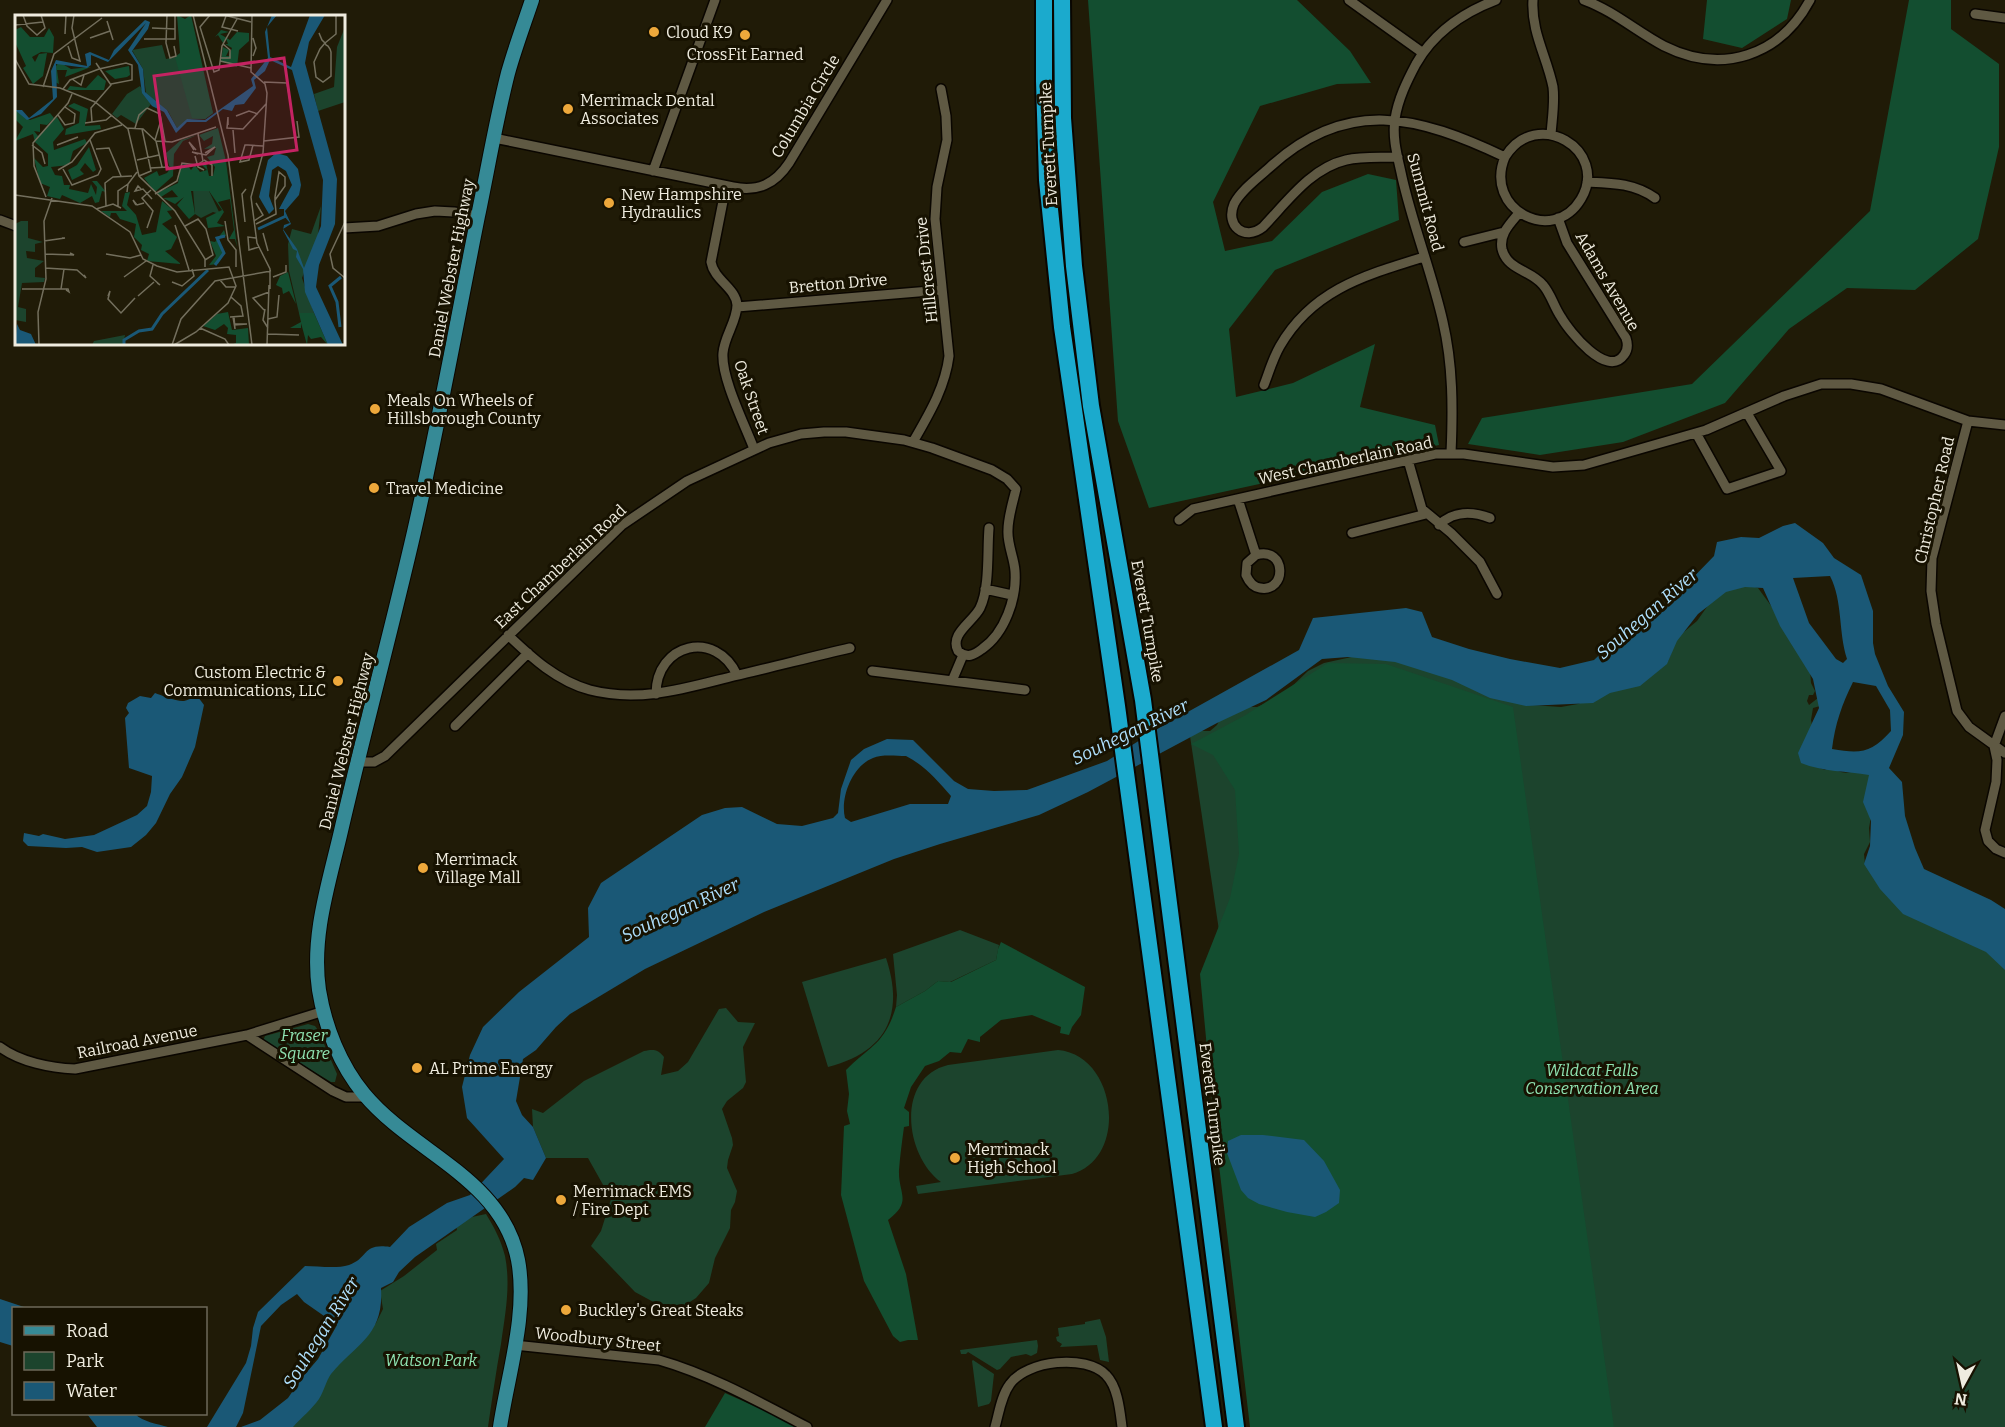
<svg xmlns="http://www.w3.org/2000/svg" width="2005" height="1427" font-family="Bitter,serif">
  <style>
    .green { fill: #1c442d }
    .forest { fill: #134e30 }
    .water { fill: #1a5876; fill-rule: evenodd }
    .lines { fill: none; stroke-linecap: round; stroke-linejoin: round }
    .street-casing { stroke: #0a0600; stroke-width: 12 }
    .primary-casing { stroke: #0a0600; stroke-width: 16 }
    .highway-casing { stroke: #0a0600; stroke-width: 20 }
    .street { stroke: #5f5943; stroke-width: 9 }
    .primary { stroke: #368a96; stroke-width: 14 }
    .highway { stroke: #1baacd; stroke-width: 16 }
    .poi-dot { fill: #eda83b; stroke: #171201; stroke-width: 2 }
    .labels { text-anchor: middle; stroke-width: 6; stroke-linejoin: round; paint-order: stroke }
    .poi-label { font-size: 16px; fill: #efecdf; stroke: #171201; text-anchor: start }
    .street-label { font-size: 16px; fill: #efecdf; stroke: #171201 }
    .park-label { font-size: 16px; font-style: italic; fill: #8ee2b0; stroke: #171201 }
    .water-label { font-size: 18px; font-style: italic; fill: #aedffc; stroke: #171201 }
    .inset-river { fill: none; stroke: #1a5876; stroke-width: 3 }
    .inset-road { fill: none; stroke: #736f5d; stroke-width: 1.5 }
    .view { fill: #c42362; fill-opacity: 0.15; stroke: #c42362; stroke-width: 3 }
    .inset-edge { fill: none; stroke: #efecdf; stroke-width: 3 }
  </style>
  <rect width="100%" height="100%" fill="#201b07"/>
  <path class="green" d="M1749 585 1758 588 1772 607 1782 628 1789 634 1810 670 1811 683 1815 691 1813 695H1809L1807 701 1809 705 1818 698 1820 706 1813 708 1811 720 1820 768 1825 770 1830 767C1838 771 1846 776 1854 770L1869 773V777H1871L1873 805 1869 828 1870 842 1864 854 1865 864 1977 941 2005 967V1427H1293L1190 736 1200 731H1210L1217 725 1220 719 1248 707H1257L1271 701 1286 692 1308 671 1324 663 1356 656 1392 657 1531 705 1561 707 1578 704 1668 661 1671 654 1673 641 1697 621 1709 604 1725 589Z
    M960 930 999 945 996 960 950 982 938 981 925 991 896 1007 897 995 893 954Z
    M886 958C905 1015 886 1052 828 1067L802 982Z
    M726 1008 738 1022 755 1023 743 1047 746 1082 743 1088 727 1101 722 1109 732 1138 733 1145 728 1160 727 1168 737 1191 735 1202 731 1210 730 1228 715 1258 709 1283 696 1298 682 1307 670 1309 659 1305 635 1292 591 1246 601 1231 611 1199 588 1158H546L533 1127 532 1109 543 1113 584 1081 644 1051C653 1049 658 1049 664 1057L661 1075 678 1071 688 1062 719 1009Z
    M308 1024 315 1026 318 1030 337 1074 335 1082H331L263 1041 265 1036Z
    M1058 1050C1117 1055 1129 1158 1072 1174L918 1194 916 1186 941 1182C905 1156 895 1078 948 1065Z
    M486 1214C494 1227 501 1240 505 1256 511 1286 505 1315 501 1344 496 1372 492 1399 488 1427H281L327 1370 376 1323 383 1309 380 1291 404 1276 437 1250 436 1244 457 1230 456 1226 472 1217Z
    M1100 1319 1106 1337 1109 1362 1100 1360 1097 1345 1060 1347 1062 1344 1057 1341 1056 1337 1059 1336 1058 1328 1085 1324V1322Z
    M1037 1340 1038 1346 1037 1353 1031 1356 1026 1354 1011 1357 1000 1369 997 1370 968 1352 966 1354H961L960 1350Z
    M973 1360 994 1374 991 1401 989 1404 978 1407 972 1361Z"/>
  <path class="forest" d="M1088 0H1297L1350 51 1371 83 1337 84 1260 106 1213 202 1225 251 1272 241 1322 192 1368 174 1396 180 1399 220 1275 270 1229 329 1236 397 1293 383 1375 344 1360 407 1435 425 1439 445 1149 508 1118 421Z
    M1707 0H1791L1787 19 1742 48 1703 39Z
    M1909 0H1951V29L1999 64V147L1978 239 1915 290 1847 288 1789 329 1725 403 1623 442 1540 455 1468 444 1482 418 1692 384 1870 211Z
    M1328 663 1386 664 1513 707 1614 1427H1250L1214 1123 1200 974 1230 898 1239 854 1235 790 1213 755 1191 744 1244 716Z
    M1001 942 1085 987 1081 1015 1072 1027 1069 1035 1060 1033 1061 1027 1032 1015 1001 1020 980 1037V1042L968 1039 961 1053 950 1052 939 1061 925 1066 911 1087 904 1108 909 1112V1126L904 1127C902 1142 900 1156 899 1170 898 1194 913 1201 888 1220L906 1274 918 1340H908L900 1342 893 1336 864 1281 841 1195 844 1126 850 1124 847 1111 849 1094 846 1070C871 1045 884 1045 896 1007L925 991 938 981 951 982 996 960 998 949Z
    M725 1393 802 1427H705Z"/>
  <path class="water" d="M1795 523 1823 543 1834 558 1861 575 1873 611V643L1875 654 1888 686 1904 712 1903 735 1889 768 1902 782 1905 816 1915 848 1924 869 1991 900 2005 909V970L1986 952 1903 914 1880 889 1864 864 1870 846 1871 821 1863 802 1869 775C1847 771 1823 772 1801 763L1798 753 1819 708 1813 679 1780 626 1763 588 1745 587 1726 592 1698 614 1677 641 1667 664 1640 686 1610 693 1593 703 1526 706 1490 698 1452 680 1395 662 1348 657 1322 659 1266 700 1217 723 1088 792 1039 815 940 844 894 859 764 912 645 969 570 1014 556 1027 536 1050 523 1059 516 1101 522 1115 533 1127 546 1158 533 1180 524 1178 515 1187 415 1257 399 1272 393 1282 381 1288C384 1336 357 1343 331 1374 326 1381 324 1391 319 1399 312 1409 301 1418 293 1427H241L260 1420 288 1398 301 1379 318 1359 337 1325 304 1302 297 1294 281 1305 261 1326 243 1413 236 1427H207L246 1363 251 1346 253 1328 258 1312 305 1266C318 1266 336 1269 349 1265 369 1258 362 1243 390 1247L409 1227 447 1203 470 1195 504 1159 467 1118 462 1087 470 1055 483 1027 519 992 589 937 588 908 601 883 702 815 725 808 742 807 777 824 802 826 833 818 838 813 841 789 851 760 864 749 887 739 913 740 954 781 968 789 994 791 1027 790 1107 761 1159 728 1299 650 1313 618 1406 608 1422 612 1432 637 1469 649 1510 659 1560 668 1594 660 1611 644 1621 629 1645 623 1655 610 1680 591 1714 556 1717 542 1741 537 1759 538 1783 526ZM1830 576C1843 601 1838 632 1847 659L1843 663 1836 659 1809 623 1793 578ZM1853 682 1876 686 1890 710 1891 731C1871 753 1861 754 1832 749 1835 724 1842 704 1853 682ZM906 756C924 765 937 780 951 796L948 804H910L851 822 845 818C840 798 852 766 873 758 882 754 896 756 906 756Z
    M155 693C161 695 177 702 184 701 189 700 192 697 198 697L204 705 195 747 182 777 170 794 156 823 146 835 131 847 97 852 82 847 66 848 28 846 23 841 24 833 39 836 43 834 65 839 94 835 137 815 147 806 151 792 152 776 129 768 125 718 129 713 126 708 128 703 140 696 151 698Z
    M1241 1135H1263L1304 1140 1324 1161 1340 1190 1339 1203 1326 1212 1315 1217 1287 1212 1259 1204 1248 1198 1241 1190 1227 1153 1228 1141Z
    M0 1299 27 1308H14L13 1346 0 1342Z
    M87 1414H135C143 1422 158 1424 168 1427H97Z"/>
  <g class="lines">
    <defs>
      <path id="street" d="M1349 0 1423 53
        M1533 0C1531 32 1547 57 1553 87 1555 103 1552 119 1551 135
        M1584 0C1614 11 1637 32 1664 46 1722 75 1780 56 1810 0
        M1975 14 2005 18
        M494 138 733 187C758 192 775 184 789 163L887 0
        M1398 157C1381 158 1363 156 1346 160 1311 168 1287 202 1263 227 1244 242 1225 225 1234 204 1241 190 1258 178 1269 168 1347 96 1418 116 1505 157 1483 209 1553 246 1581 199 1610 150 1536 106 1505 157
        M653 171 715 0
        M1587 182C1612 183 1634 183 1655 198
        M726 186 711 262C714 280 736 288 737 305 737 321 724 337 723 353 721 378 745 425 754 449
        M1519 213C1510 224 1499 234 1502 249 1507 270 1531 270 1543 285 1551 294 1554 307 1561 317 1569 331 1607 379 1624 355 1628 350 1628 344 1626 338L1567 243 1558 218
        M0 220 16 226
        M344 228 378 226 416 214 435 211 454 212 478 216
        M1464 242 1504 232
        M737 307 942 290
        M1264 385C1269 372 1273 358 1280 346 1313 289 1366 275 1424 257
        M1968 421 1932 558 1931 591 1936 624 1957 711 1969 727 2005 753
        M1696 433 1727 489 1781 471 1747 413
        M913 442C929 414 945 388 949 356L935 219 937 187 947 140 946 116 941 89
        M1451 453C1453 409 1453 365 1443 322 1432 273 1413 226 1402 177 1398 158 1392 139 1395 119 1398 99 1407 81 1416 64 1434 32 1462 13 1496 0
        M1408 460 1422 509 1451 533 1480 562 1497 594
        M1238 499 1256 555 1247 563 1246 575C1249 582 1253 587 1260 588 1287 593 1287 546 1256 555
        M1179 520 1193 509 1435 454H1464L1553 467 1584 465 1706 430 1784 396 1821 384H1851L1881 389 1968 421 2005 425
        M1439 525C1453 511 1472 511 1490 518
        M1352 533 1426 514
        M985 589 1012 595
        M508 635C532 658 557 681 590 690 640 703 686 688 734 676 773 667 811 657 850 648
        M872 671 1025 690
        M952 681 963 655
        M656 694C656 643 716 629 737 675
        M2005 716 1994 746 1997 760 1996 782 1985 830 1988 841 1996 849 2005 853
        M455 726 528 653
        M357 762H374L385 756 622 525 687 481 769 443 801 434 824 432H846L904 440 932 448 992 470 1007 479 1016 489C1013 502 1008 517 1008 530 1007 544 1014 557 1015 571 1017 598 1005 633 982 649 974 655 967 659 958 651 949 634 973 622 980 608 990 587 987 551 989 528
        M247 1035 324 1011
        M0 1047C20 1062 51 1068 75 1069L247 1035 333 1091 346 1097H366
        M514 1345 659 1360C711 1375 759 1402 807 1427
        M995 1427C999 1413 1001 1396 1010 1384 1027 1360 1086 1354 1106 1375 1118 1387 1120 1411 1122 1427"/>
      <path id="primary" d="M500 1427C508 1374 528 1313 518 1260 502 1178 413 1153 364 1094 340 1065 325 1027 319 990 311 936 329 883 341 831 364 731 391 632 414 532 438 427 457 321 478 216 488 168 496 120 508 73 515 48 524 24 532 0"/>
      <path id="highway" d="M1044 0V81L1047 180 1062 327 1117 706 1214 1427
        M1062 0 1063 118 1074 266 1091 406 1143 700 1236 1427"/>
    </defs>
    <use href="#street" class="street-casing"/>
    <use href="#primary" class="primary-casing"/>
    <use href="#highway" class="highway-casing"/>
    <use href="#street" class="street"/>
    <use href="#primary" class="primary"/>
    <use href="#highway" class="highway"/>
  </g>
  <g class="poi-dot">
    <circle cx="654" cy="32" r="6"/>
    <circle cx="745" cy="35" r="6"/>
    <circle cx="568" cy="109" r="6"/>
    <circle cx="609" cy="203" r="6"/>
    <circle cx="375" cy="409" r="6"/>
    <circle cx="374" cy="488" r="6"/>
    <circle cx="338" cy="681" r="6"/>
    <circle cx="423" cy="868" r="6"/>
    <circle cx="417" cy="1068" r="6"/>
    <circle cx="955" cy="1158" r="6"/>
    <circle cx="561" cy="1200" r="6"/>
    <circle cx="566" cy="1310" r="6"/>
  </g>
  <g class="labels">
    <g class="poi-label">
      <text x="666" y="38">Cloud K9</text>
      <text x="745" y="60" text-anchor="middle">CrossFit Earned</text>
      <text x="580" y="106">Merrimack Dental<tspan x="580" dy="18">Associates</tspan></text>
      <text x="621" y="200">New Hampshire<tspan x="621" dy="18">Hydraulics</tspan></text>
      <text x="387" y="406">Meals On Wheels of<tspan x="387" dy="18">Hillsborough County</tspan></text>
      <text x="386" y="494">Travel Medicine</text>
      <text x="326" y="678" text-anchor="end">Custom Electric &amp;<tspan x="326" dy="18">Communications, LLC</tspan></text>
      <text x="435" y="865">Merrimack<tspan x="435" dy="18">Village Mall</tspan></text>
      <text x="429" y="1074">AL Prime Energy</text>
      <text x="967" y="1155">Merrimack<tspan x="967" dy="18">High School</tspan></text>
      <text x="573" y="1197">Merrimack EMS<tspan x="573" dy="18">/ Fire Dept</tspan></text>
      <text x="578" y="1316">Buckley's Great Steaks</text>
    </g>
    <g class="street-label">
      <text transform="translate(805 106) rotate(-59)" y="6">Columbia Circle</text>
      <text transform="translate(1048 144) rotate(-93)" y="6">Everett Turnpike</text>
      <text transform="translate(1426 202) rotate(75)" y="6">Summit Road</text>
      <text transform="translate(451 268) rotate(-79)" y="6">Daniel Webster Highway</text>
      <text transform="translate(926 270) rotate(-96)" y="6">Hillcrest Drive</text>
      <text transform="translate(1608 281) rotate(60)" y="6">Adams Avenue</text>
      <text transform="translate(838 283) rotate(-5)" y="6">Bretton Drive</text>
      <text transform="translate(752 397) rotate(71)" y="6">Oak Street</text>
      <text transform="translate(1345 460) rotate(-12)" y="6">West Chamberlain Road</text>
      <text transform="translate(1934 500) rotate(-77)" y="6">Christopher Road</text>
      <text transform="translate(560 566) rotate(-43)" y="6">East Chamberlain Road</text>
      <text transform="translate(1148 621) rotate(80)" y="6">Everett Turnpike</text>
      <text transform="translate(346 741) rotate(-76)" y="6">Daniel Webster Highway</text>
      <text transform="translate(137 1041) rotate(-11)" y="6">Railroad Avenue</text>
      <text transform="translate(1213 1104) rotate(83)" y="6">Everett Turnpike</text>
      <text transform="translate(598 1339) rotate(6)" y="6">Woodbury Street</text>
    </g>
    <g class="park-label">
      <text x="304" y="1041">Fraser<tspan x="304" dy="18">Square</tspan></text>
      <text x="1592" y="1076">Wildcat Falls<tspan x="1592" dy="18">Conservation Area</tspan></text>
      <text x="431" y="1366">Watson Park</text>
    </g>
    <g class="water-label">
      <text transform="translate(1647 614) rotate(-41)" y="6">Souhegan River</text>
      <text transform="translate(1130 732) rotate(-26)" y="6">Souhegan River</text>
      <text transform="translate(680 910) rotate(-25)" y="6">Souhegan River</text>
      <text transform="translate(321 1333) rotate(-58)" y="6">Souhegan River</text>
    </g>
  </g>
  <g transform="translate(15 15)">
    <rect width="330" height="330" fill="#201b07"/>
    <path d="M330 12V87L303 96 299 79 319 72 322 32ZM147 30 151 44 180 38 198 98 190 104H176L162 113 153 96 131 78 128 54 117 35ZM125 71 136 89 121 109 106 100 102 103 97 99 112 79ZM178 174 194 176 205 199 198 197 186 203 180 199ZM306 191 303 220 287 263 299 298H284L274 256 273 229 277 214 296 219ZM6 206H13V223L28 227 20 229V237L11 236 12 243 29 246 20 253V262L30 263 29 267 7 268 3 292 11 294V307L0 305V209ZM110 320 108 330H77L79 326Z" fill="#1c442d"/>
    <path d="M162 0 170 4 176 0 198 98 190 104 177 103 160 42 165 38ZM6 12 15 22H29L34 13 39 22 38 38 26 37 17 42 20 47 24 39 32 38 28 61 18 69 8 53 11 51 0 27V15ZM206 15 214 17 205 19 215 25 222 17 234 18V26L224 35 222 52 206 46 208 32 214 35 211 41H214L217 33 210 29H213L211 23 208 28 203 20 200 22ZM44 47 56 54 76 52 50 62 52 55H42L44 69 40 67 39 54ZM114 51 115 60 112 62 100 64 90 56ZM83 60 91 66 89 75H52L55 71 71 73ZM59 88 73 94 70 111 85 110 86 114 50 120 51 114 64 108 65 97 53 91ZM0 95 15 105 35 98 39 103 32 110 25 109V117L19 116 23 121 42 102 49 114 38 127 39 135 70 124 72 128 58 136 54 150 36 152 40 160 47 161 49 170H55L54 174 73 178 76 169 81 180 82 172 77 166H82L91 177 87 176 84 187 80 188 77 181 65 188 47 180 45 184 32 181 35 172 25 168 19 143 28 152 33 151V139L20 127 18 119 0 126 8 112 0 104ZM203 113 211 146 222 232 220 224H214L219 215 215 184 203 187 209 197 202 208 210 211 193 213 191 203 207 195 194 176H176L180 199 174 204 162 190 169 182 160 189 148 183 163 182 157 175 146 182 142 178 163 168 166 150 171 148 176 155 180 150 185 157 192 155 186 149 191 148 194 161H198L200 152 192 142 199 140 201 133 189 134 197 129 198 121 189 126 184 120ZM182 120 168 126 159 139 158 161 140 177 129 163 142 156 144 161 152 158 155 154 151 138 166 125ZM74 132 81 155 78 157 70 148 65 155 69 159 57 165 53 155 62 150ZM115 177 112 190 121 200 127 220 141 217 147 186 158 195 152 196 157 203 147 209 162 222 156 234 150 236 166 249 132 246 134 239 126 235 127 230 119 222 121 209 105 204 101 198H96L95 202 86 196H112L107 191 110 178ZM209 215 211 221 204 223 209 239 203 249 194 250 201 241 195 226 200 227ZM273 257 281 289 274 276 268 279 267 273 261 270 265 261ZM213 297 217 315 233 313 234 330H216L221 328V320L212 319 213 313 209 309 200 315 188 311 202 299ZM284 298H299L313 330 306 322 296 324 293 320 292 330 286 308V313H275L286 307Z" fill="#134e30"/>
    <path d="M257 0H262L252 12 255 42 276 52 295 0H310L294 27 290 48 322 164 320 209 304 250 301 272 328 330H313L290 277 288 254 281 242 282 236 278 234 268 215 269 210 275 208 269 201V194H264L277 170 271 156 263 151 257 155 254 181 259 194 254 199 244 182 253 145 261 138 272 141 283 154 286 170 284 180 270 196 276 209 268 214 282 234 289 253 306 211 308 165 277 55 255 45 250 56 239 65 241 73 229 89 220 90 217 96 208 94 191 107H172L161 118 149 97 137 91 127 78 123 50 113 35 131 8 93 47 76 40V50L72 53 41 49 42 82 26 99 12 105 0 95H7L14 103 38 84 36 56 41 45 72 51 70 39 75 37 94 45 99 35 130 5 135 7 133 14 117 36 128 54 130 77 152 95 162 113 172 104 190 105 238 71 236 64 253 43 250 17ZM2 309 5 315 16 319 21 330H0Z" fill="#1a5876"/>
    <path class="inset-river" d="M243 214 271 201M200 250 209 238 202 223 210 221M325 312 322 287 315 271 326 262M109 330V325L124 316 137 314 147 299 193 255"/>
    <path class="inset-road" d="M8 0 12 11 22 20 30 13 26 0M152 0 151 28 155 43 161 41 159 31M178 0 213 140 237 330M195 0 185 12 199 57 204 55 207 31 222 4M209 0 236 7M237 0 236 57 250 69 252 78 248 138 236 182 242 228 255 254V274M211 1 207 12 223 16M92 6 98 25M0 10 28 7M137 13 160 14M50 19 51 0M305 20 304 18 307 25 310 28 311 30 313 31 315 34 316 37V61L308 67 301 62 299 47 305 34 310 28 321 19V0M75 23 95 16M238 23 241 33 238 41M129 24H160V0M53 31 57 43 65 46 57 13 59 0M205 43H215V35L208 29M0 44 14 69 45 73 80 87 113 114 124 161 160 196 190 244V252M205 46 236 53M57 64 66 70 69 60M249 67 272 68 275 86M28 72 39 39 87 3M48 74 55 65 84 54 111 48 117 50V65L96 69M132 93 145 99 150 126M43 100 50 110 59 108 60 99 50 92M221 101 234 96 243 99M77 107 76 93 96 70 81 48M70 108 91 105 97 100M213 110V102L212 113 228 114 251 89M112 113 128 114 141 126 157 127 201 112M120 113 124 100 132 93M218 115 220 138M140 125 146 105M141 126 147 152M249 126 284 122 282 106M17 130 27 138 30 149M42 130 63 122M238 130 234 145 225 147 230 130H233L248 131M81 134 94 133 106 161M179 135 174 127 181 135M183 139 177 137 191 140 200 132 190 138M180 141 183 152 189 155M122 145 144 140M189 145 197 150V161V154M135 153 154 152M48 154 57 170 83 160 86 154 75 125M43 155 57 147 80 118 107 110M124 161 136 156 127 114M126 174 123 171 120 176 128 174 137 184M112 177 113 169 122 157M140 179 162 166 167 148 182 150 188 146 183 119M0 180 77 191 115 217 128 244 142 251 162 257 214 252 221 271 213 288 181 317 159 330M31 182 19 151 18 128 53 88 57 79M121 190 118 185 122 190 129 188M91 191 90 168 98 162 117 161M103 191V176L113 169M81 194 98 189 106 193M210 206 213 225 221 235V252M239 206 248 200 241 188M230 207 227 179 231 174M330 207 315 239 318 253 330 263M241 209 261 199V197L260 187V182L264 157 270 162V171L260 185M160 210 174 255M170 211 183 204 191 214 198 240 190 245M132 213 138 196 127 183 136 175M248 218 253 236M241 223 233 222 234 235 244 232M29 226 50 223H47M30 239 59 240 55 238M91 239 115 243 126 240M138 250 135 261 145 270 142 268M30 253 62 255 71 263 69 260M109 262 131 246M258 262 271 257V250M205 265 211 272H220M157 267 167 271 179 261 177 254M7 274H53L54 277 51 275M46 274 49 254M93 281 95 276 93 284 106 298 120 283M123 281 139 267M250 294 248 305 253 313M249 295 238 283 254 277M215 302 228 301 226 291 216 282M218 302 220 314 219 302M253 304 262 302 264 280M219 309H232L219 310M185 313 210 324 214 330M253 319 284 320M24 330 23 297 31 264 29 206 37 183M157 330 166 304 200 266 256 256M252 330 254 270"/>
    <path class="view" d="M269 43 282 135 152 154 139 61Z"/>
    <rect width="330" height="330" class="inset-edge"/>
  </g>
  <rect x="12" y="1307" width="195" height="108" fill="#171201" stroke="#6d695a" stroke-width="1.5"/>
  <rect x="24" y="1326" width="30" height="9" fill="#368a96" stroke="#6d695a" stroke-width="1.5"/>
  <text x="66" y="1337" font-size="18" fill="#efecdf">Road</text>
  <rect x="24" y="1352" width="30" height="18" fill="#1c442d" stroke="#6d695a" stroke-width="1.5"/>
  <text x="66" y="1367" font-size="18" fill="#efecdf">Park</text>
  <rect x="24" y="1382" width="30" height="18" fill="#1a5876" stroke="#6d695a" stroke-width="1.5"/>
  <text x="66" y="1397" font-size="18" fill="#efecdf">Water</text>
  <g transform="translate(1963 1385) rotate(188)" stroke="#171201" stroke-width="4.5" paint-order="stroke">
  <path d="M0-4.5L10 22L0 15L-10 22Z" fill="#efecdf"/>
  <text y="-9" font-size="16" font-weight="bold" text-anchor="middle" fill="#efecdf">N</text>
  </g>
</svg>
